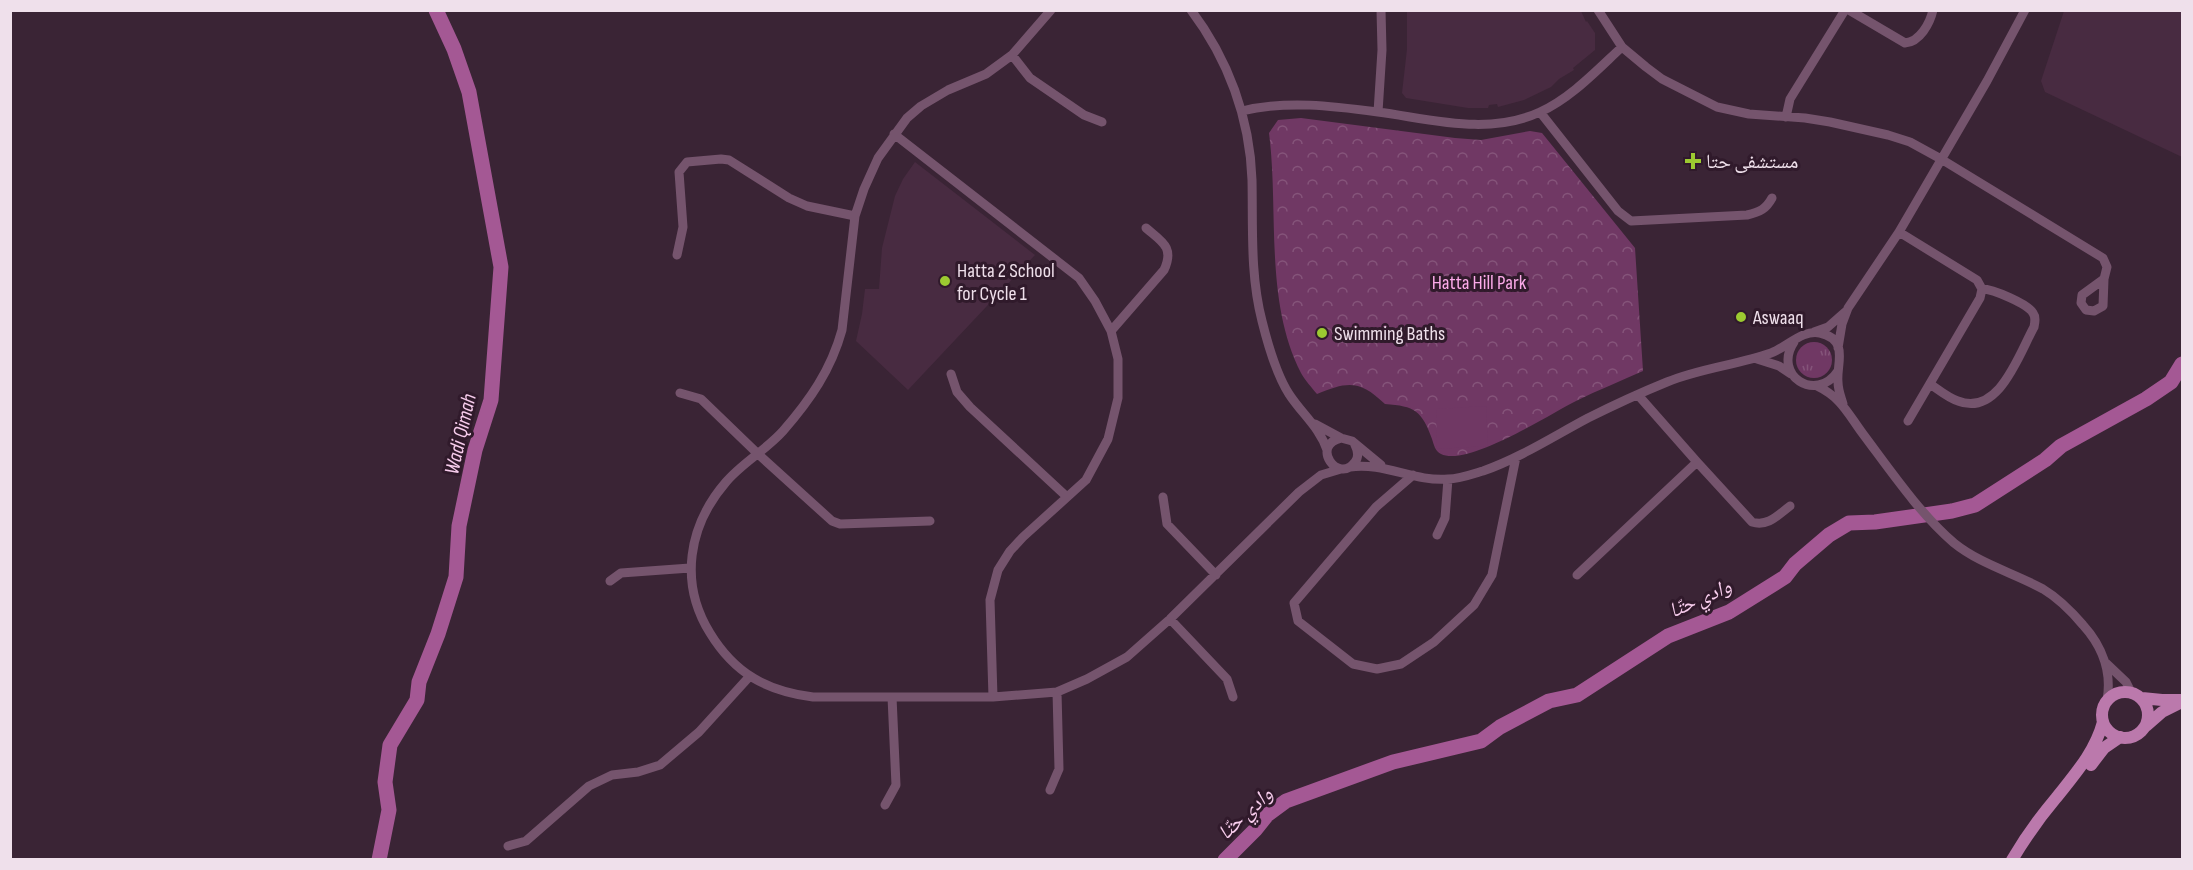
<svg xmlns="http://www.w3.org/2000/svg" width="2193" height="870" font-family="'Sofia Sans Condensed','Noto Naskh Arabic',sans-serif">
  <style>
    .built { fill: #482b41 }
    .grass { fill: url(#grass-tufts) }
    .park { fill: url(#park-crowns) }
    .pitch { fill: #703864 }
    .lines { fill: none; stroke-linecap: round; stroke-linejoin: round }
    .river { stroke: #a45894; stroke-width: 15 }
    .minor { stroke: #75546d; stroke-width: 9 }
    .major { stroke: #bb79ac; stroke-width: 12 }
    .poi-dot { fill: #9cca31; stroke: #301a2b; stroke-width: 2 }
    .labels { text-anchor: middle; stroke-width: 6; stroke-linejoin: round; paint-order: stroke }
    .poi-label { font-size: 20px; fill: #efe0eb; stroke: #301a2b; text-anchor: start }
    .park-label { font-size: 20px; fill: #fcaae9; stroke: #301a2b }
    .water-label { font-size: 21px; font-style: italic; fill: #f8cded; stroke: #301a2b }
  </style>
  <defs>
    <pattern id="grass-tufts" width="24" height="20" patternUnits="userSpaceOnUse" patternTransform="scale(1.5)"><rect width="24" height="20" fill="#703864"/><path d="M3 7l-1-3M5 7V3M7 7l1-3M15 17l-1-3M17 17v-4M19 17l1-3" fill="none" stroke="#85547a"/></pattern>
    <pattern id="park-crowns" width="20" height="18" patternUnits="userSpaceOnUse" patternTransform="scale(1.5)"><rect width="20" height="18" fill="#703864"/><path d="M2 6a3 3 0 1 1 6 0M12 15a3 3 0 1 1 6 0" fill="none" stroke="#85547a"/></pattern>
  </defs>
  <rect width="100%" height="100%" fill="#3a2435"/>
  <path class="built" d="M1407 11H1581L1586 22 1587 21 1595 33V50L1573 68 1574 70 1559 79 1551 87 1524 100 1498 107 1497 104 1489 105 1488 108H1468L1406 98 1402 93 1407 49Z
    M2064 11H2182V157L2045 92 2041 81Z
    M915 162 1035 255 908 390 856 341 862 314 865 289H879L882 248 895 196 903 179Z"/>
  <path class="grass" d="M1796 360a18 18 0 1 1 36 0a18 18 0 1 1-36 0Z"/>
  <path class="park" d="M1301 118 1455 138 1481 140 1530 131 1542 133 1635 248 1643 371C1621 381 1598 390 1576 401 1550 414 1468 467 1441 454 1435 451 1434 445 1432 439 1422 411 1415 406 1385 404 1360 380 1348 381 1317 394 1312 388 1305 380 1301 373 1264 300 1279 211 1269 133L1278 120Z"/>
  <path class="pitch" d="M1486 406 1488 446 1437 449 1436 409Z"/>
  <g class="lines">
    <path class="river" d="M379 860 389 810 385 782 390 745 417 700 419 682 438 634 456 577 459 526 475 450 491 400 501 267 469 92 454 49 436 10
      M1225 860 1255 830 1267 815 1286 801 1393 762 1481 741 1500 727 1549 701 1577 695 1668 636 1729 612 1785 577 1795 564 1829 535 1849 523 1875 522 1952 511 1975 505 2045 460 2061 446 2146 399 2171 382 2182 364"/>
    <path class="minor" d="M1051 10 1012 55 986 74 948 90 921 106 907 118 878 158 864 189 855 216 842 330C831 370 810 400 783 431 766 450 742 463 726 482 688 526 679 583 710 633 735 674 767 691 813 697H993L1057 692 1087 679 1127 657 1170 619 1299 492 1321 475 1341 469
      M1191 10C1228 59 1250 118 1252 180 1253 227 1250 275 1262 321 1268 345 1276 374 1289 394 1302 414 1320 428 1327 450
      M1598 10 1622 47 1646 67 1662 79 1717 107 1749 114 1805 118 1830 122 1888 135 1910 142 1941 159 2103 258 2107 267 2104 279
      M1849 10 1905 43C1920 42 1930 23 1933 10
      M1012 55 1030 78 1084 115 1102 122
      M1242 111C1286 100 1333 106 1378 112 1431 119 1488 136 1540 112 1571 98 1597 70 1622 47
      M1378 112 1382 50 1381 10
      M1540 112 1618 211 1631 221 1747 215C1760 212 1766 209 1772 198
      M1786 117 1790 99 1845 10
      M894 134 1079 278 1095 301 1111 331 1118 359V398L1108 439 1086 480 1023 537 1010 551 998 570 990 600 993 697
      M1899 232 1977 280 1982 289 1980 298 1908 421
      M677 255 683 227 679 172 687 162 721 159 729 160 789 198 807 206 855 216
      M2104 279 2103 306 2094 311 2086 310 2081 303 2082 295Z
      M1111 331 1164 270C1175 247 1161 241 1146 228
      M1814 332 1828 327 1845 312
      M1794 342C1772 375 1816 404 1838 371
      M1838 348 1842 324 1848 308 1899 232 1987 81 2025 10
      M1757 359 1779 366 1791 374
      M951 374 957 392 970 407 1066 496
      M1930 384C1939 390 1948 398 1958 401 1999 417 2019 354 2034 327 2035 322 2036 317 2033 313 2028 304 1993 289 1982 289
      M1817 386C1842 398 1848 414 1863 434 1890 470 1920 514 1954 543 1980 564 2014 573 2043 589 2058 598 2072 612 2083 625 2102 646 2112 672 2107 700
      M680 393 701 399 758 454 832 521 840 524 930 521
      M1638 395 1697 462 1752 522C1768 527 1778 515 1790 506
      M1315 424 1341 438 1352 441 1381 465
      M1341 438C1310 445 1338 485 1355 462 1359 457 1358 451 1355 445
      M1350 467C1384 462 1414 482 1448 479 1459 479 1473 474 1483 471 1520 458 1554 436 1588 418 1614 405 1640 393 1667 382 1701 368 1737 365 1771 353 1787 347 1803 329 1820 333 1850 340 1836 364 1838 382 1838 390 1841 397 1843 404
      M1413 475 1376 507 1294 603 1298 621 1353 664 1377 669 1401 664 1434 642 1474 605 1492 575 1516 457
      M1163 497 1167 524 1216 575
      M1437 535 1445 518 1448 479
      M1577 575 1697 462
      M610 581 621 573 690 568
      M1170 619 1227 679 1233 697
      M2106 663 2126 682 2131 692
      M1050 790 1059 769 1057 692
      M885 805 896 785 892 697
      M508 846 526 841 589 786 612 775 638 772 660 765 699 732 749 677"/>
    <path class="major" d="M2102 715a23 23 0 1 1 46 0a23 23 0 1 1-46 0Z
      M2142 698 2162 700H2181
      M2146 726 2162 712 2182 702
      M2091 765 2104 748 2120 737
      M2012 860C2025 838 2040 817 2056 798 2075 774 2095 752 2103 722"/>
  </g>
  <g class="poi-dot">
    <path d="M1690 152h6v6h6v6h-6v6h-6v-6h-6v-6h6z"/>
    <circle cx="945" cy="281" r="6"/>
    <circle cx="1741" cy="317" r="6"/>
    <circle cx="1322" cy="333" r="6"/>
  </g>
  <g class="labels">
    <g class="poi-label">
      <text x="1706" y="168">مستشفى حتا</text>
      <text x="957" y="277">Hatta 2 School<tspan x="957" dy="23">for Cycle 1</tspan></text>
      <text x="1753" y="324">Aswaaq</text>
      <text x="1334" y="340">Swimming Baths</text>
    </g>
    <g class="park-label">
      <text x="1479" y="289">Hatta Hill Park</text>
    </g>
    <g class="water-label">
      <text transform="translate(460 434) rotate(-77)" y="7">Wadi Qimah</text>
      <text transform="translate(1700 598) rotate(-24)" y="7">وادي حتّا</text>
      <text transform="translate(1245 813) rotate(-43)" y="7">وادي حتّا</text>
    </g>
  </g>
  <rect width="2193" height="870" fill="none" stroke="#efe0eb" stroke-width="24"/>
</svg>
